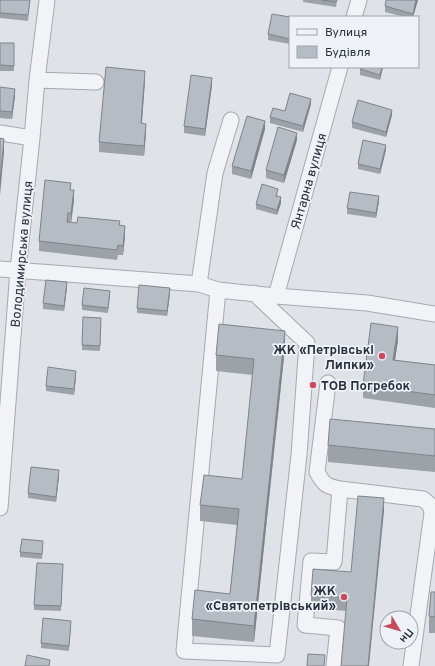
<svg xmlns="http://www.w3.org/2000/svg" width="435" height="666" font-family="Overpass,sans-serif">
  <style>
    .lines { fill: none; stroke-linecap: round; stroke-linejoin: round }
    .minor-casing { stroke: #a5a9b1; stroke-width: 17 }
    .minor { stroke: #f1f3f6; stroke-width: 15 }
    .wall { fill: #9da2a9 }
    .shaded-wall { fill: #7f8489 }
    .building { fill: #b6bcc4; stroke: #7f8489 }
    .poi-dot { fill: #c74a61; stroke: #eef1f5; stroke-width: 1.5 }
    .labels { text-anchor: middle; stroke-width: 3.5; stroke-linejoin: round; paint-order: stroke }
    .street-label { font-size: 13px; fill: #29313e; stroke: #eef1f5 }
    .poi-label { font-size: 13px; font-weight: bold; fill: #29313e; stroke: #eef1f5; text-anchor: end }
  </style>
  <rect width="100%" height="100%" fill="#dfe2e7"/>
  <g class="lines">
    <defs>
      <path id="minor" d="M354 17 359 0
        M37 80 96 82
        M0 133 32 138
        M0 269 199 284 218 290 276 296 367 303 435 314
        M199 284 215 173 231 120
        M218 290 184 651 277 655 299 455 307 343 254 293
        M276 296 340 67
        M328 383 317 472C324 485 326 486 340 489L423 499 430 505 432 513 411 666
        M0 508 18 270 32 138 37 80 47 0
        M334 666 338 628 305 625 311 561 334 562 340 489"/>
    </defs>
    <use href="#minor" class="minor-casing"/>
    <use href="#minor" class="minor"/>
  </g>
  <path class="wall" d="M0 0H30L28 21 0 18Z
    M303 0H337L336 7 303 2Z
    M418 0 413 17H405L385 12V6Z
    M290 17V44L268 40V34Z
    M0 43H14V71H0Z
    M383 67 380 80 360 75V69Z
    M145 80 142 123 146 133 144 156 99 152V142Z
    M212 85 205 136 184 133V126Z
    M0 87 15 96 12 119 0 118Z
    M311 104 303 132 270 123V117L285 111Z
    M392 115 386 137 352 128V122Z
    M265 129 251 179 232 174V166Z
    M297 140 284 183 266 178V170Z
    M386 150 380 174 358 169V164Z
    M71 190 74 200 71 223 120 225 125 236 123 255H118L117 260 39 251V241Z
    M278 194 277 196 281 203 277 215 256 209V204Z
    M379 201 376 218 347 214V208Z
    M67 287 64 311 43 309V303Z
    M170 293 167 316 137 313V308Z
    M110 296 108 313 82 310V305Z
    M83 317 101 318 100 351 82 350Z
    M398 340 395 360 435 365V408L363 398V385Z
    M285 347 254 642 192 636V619L230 594 237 525 200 521V505L242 479 253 375 216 371V355Z
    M76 376 74 395 46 391V386Z
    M435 429V472L328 462V445Z
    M59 476 56 502 28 498V493Z
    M384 511 346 611 311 608V595L351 572Z
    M43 546 42 559 20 557V552Z
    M63 564 61 611 34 610V605Z
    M435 592V633H429V616Z
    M71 626 69 651 41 648V643Z"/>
  <path class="shaded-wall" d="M416 0H418L413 17V14Z
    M382 67H383L380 80V75Z
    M145 71V80L141 133V123Z
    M212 78V85L205 136V129Z
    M15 89V96L12 119V112Z
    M311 99V104L303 132V126Z
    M392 110V115L386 137V132Z
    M265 121V129L251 179V171Z
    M146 124V133L144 156V146Z
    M297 133V140L284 183V175Z
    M4 139V152L0 195V182Z
    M386 145V150L380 174V169Z
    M74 190V200L71 223V213Z
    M379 196V201L376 218V213Z
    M281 197V203L277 215V210Z
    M125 226V236L123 255V246Z
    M67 282V287L64 311V306Z
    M170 288V293L167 316V311Z
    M398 327V340L393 373V360Z
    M285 331V347L254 642V626Z
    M76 371V376L74 395V389Z
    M59 470V476L56 502V497Z
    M384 498V511L369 666H368Z"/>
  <path class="building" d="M0 0H30L28 15 0 13Z
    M322 0H337L336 2Z
    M386 0H416L413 14 385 6Z
    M272 14 290 17V39L268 34Z
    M0 43H14V66L0 65Z
    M106 67 145 71 141 123 146 124 144 146 99 142Z
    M361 67H382L380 75 360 69Z
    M191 75 212 78 205 129 184 126Z
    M0 87 15 89 12 112 0 111Z
    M290 93 311 99 303 126 270 117 273 108 285 111Z
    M358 100 392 110 386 132 352 122Z
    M247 116 265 121 251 171 232 166Z
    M278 127 297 133 284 175 266 170Z
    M0 138 4 139 0 182Z
    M363 140 386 145 380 169 358 164Z
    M45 180 71 183 70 190H74L71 213H68L67 222 77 223 78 217 120 221 119 225 125 226 123 246 118 245 117 250 39 241Z
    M262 184 278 189 276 196 281 197 277 210 256 204Z
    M350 192 379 196 376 213 347 208Z
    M46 280 67 282 64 306 43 303Z
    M139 285 170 288 167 311 137 308Z
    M84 288 110 291 108 308 82 305Z
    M83 317 101 318 100 346 82 345Z
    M371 323 398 327 393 360 435 365V395L363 385Z
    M219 324 285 331 254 626 192 619 195 590 230 594 239 509 200 505 204 475 242 479 254 359 216 355Z
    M48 367 76 371 74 389 46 386Z
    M330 419 435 429V456L328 445Z
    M31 467 59 470 56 497 28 493Z
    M358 496 384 498 368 666H341L347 598 311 595 313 569 351 572Z
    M22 539 43 541 42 554 20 552Z
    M37 563 63 564 61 606 34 605Z
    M431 592H435V617L429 616Z
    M43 618 71 621 69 646 41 643Z
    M308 654 325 655 324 666H307Z
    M27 655 50 660 49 666H25Z"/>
  <g class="poi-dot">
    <circle cx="382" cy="356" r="4"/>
    <circle cx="313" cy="385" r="4"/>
    <circle cx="344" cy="597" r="4"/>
  </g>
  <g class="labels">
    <g class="street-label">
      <text transform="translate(308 181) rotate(-74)" y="5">Янтарна вулиця</text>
      <text transform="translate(21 254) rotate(-85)" y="5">Володимирська вулиця</text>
    </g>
    <g class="poi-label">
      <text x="374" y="354">ЖК «Петрівські<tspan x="374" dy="15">Липки»</tspan></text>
      <text x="321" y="390" text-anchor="start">ТОВ Погребок</text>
      <text x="336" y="595">ЖК<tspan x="336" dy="15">«Святопетрівський»</tspan></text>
    </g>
  </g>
  <rect x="289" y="16" width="130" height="52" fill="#eef1f5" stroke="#9fa4ac"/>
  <rect x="297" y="29" width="20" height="6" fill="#f1f3f6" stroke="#9fa4ac"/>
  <text x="325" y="36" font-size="12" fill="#29313e">Вулиця</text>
  <rect x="297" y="46" width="20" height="12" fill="#b6bcc4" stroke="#9fa4ac"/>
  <text x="325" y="56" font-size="12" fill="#29313e">Будівля</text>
  <g transform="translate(399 630) rotate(128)"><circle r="19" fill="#eef1f5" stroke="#9fa4ac"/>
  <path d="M0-3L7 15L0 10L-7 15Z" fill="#c74a61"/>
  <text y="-6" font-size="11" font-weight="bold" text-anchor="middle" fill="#29313e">Пн</text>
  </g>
</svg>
